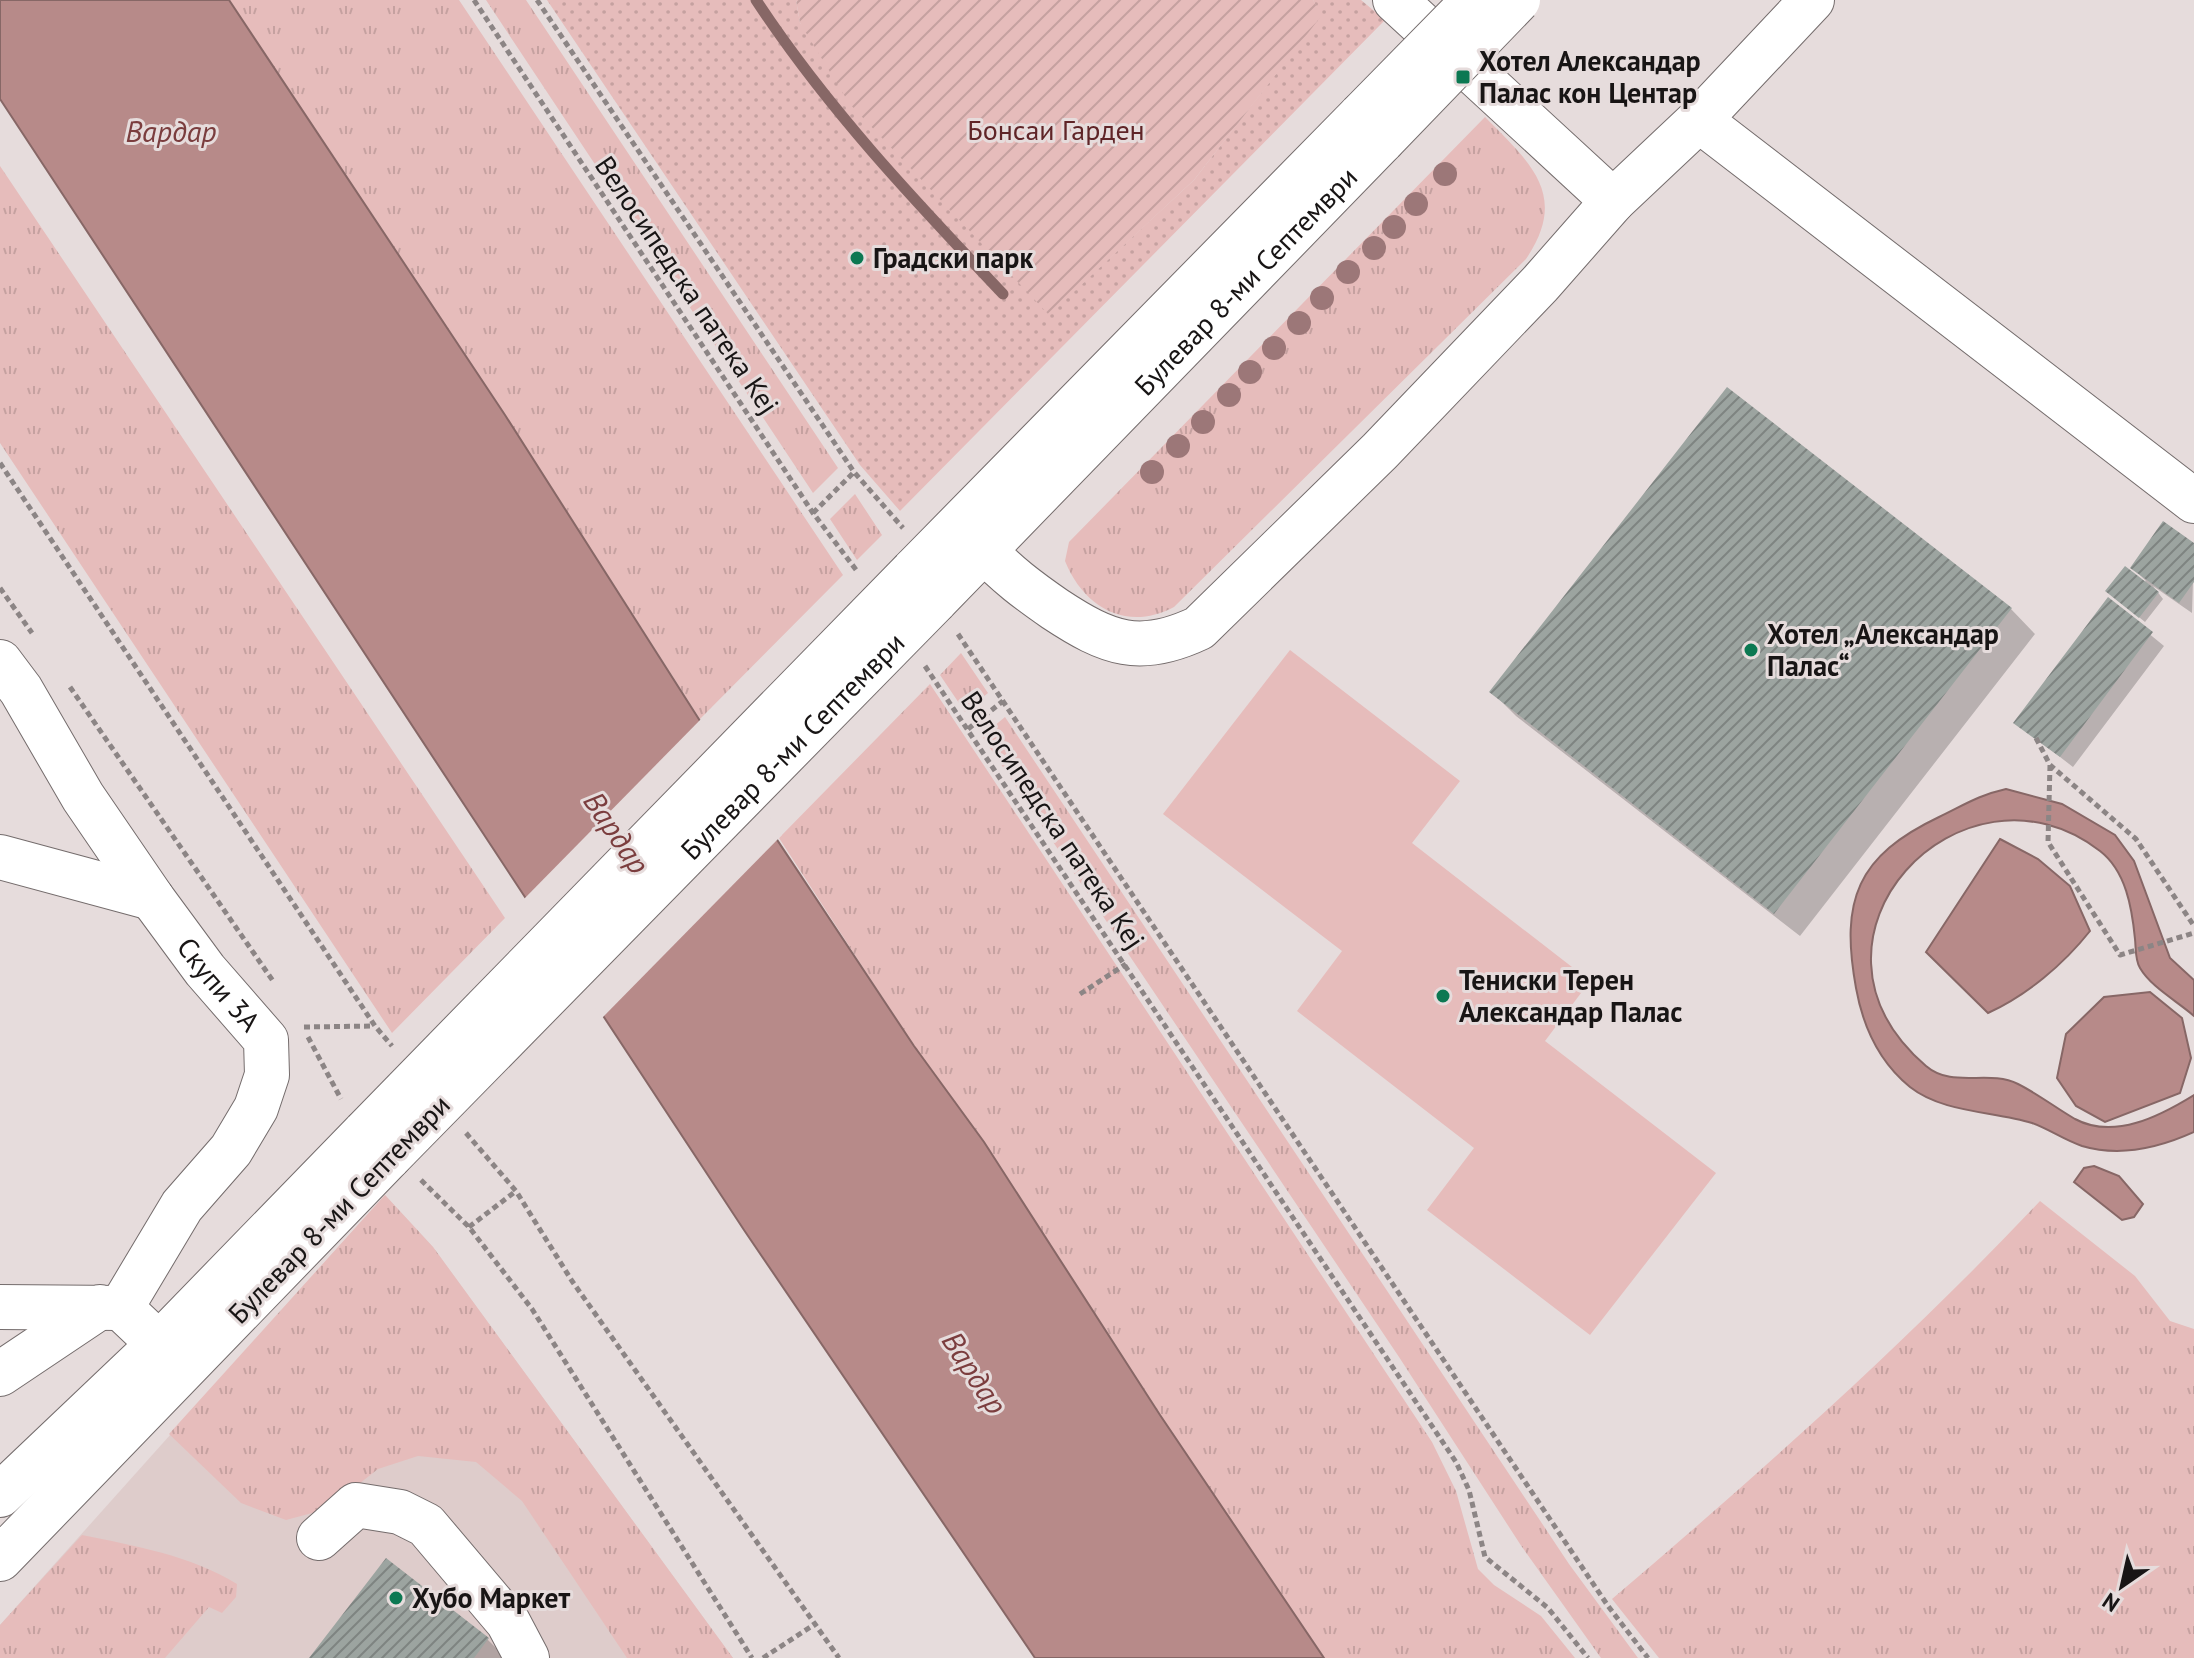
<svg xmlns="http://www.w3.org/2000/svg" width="2194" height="1658" font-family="'PT Sans',sans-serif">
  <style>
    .built { fill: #decccb }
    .grass { fill: url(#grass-tufts) }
    .park { fill: url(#park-dots) }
    .garden { fill: url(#garden-furrows) }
    .pitch { fill: #e6bcbb }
    .water { fill: #b78a89; stroke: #876766; stroke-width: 2 }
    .pier { fill: #e6dcdc }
    .shadow { fill: #0003 }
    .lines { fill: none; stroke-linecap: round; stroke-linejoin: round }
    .stream { stroke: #876766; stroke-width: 11 }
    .building { fill: url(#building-hatch) }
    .minor-casing { stroke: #746c6c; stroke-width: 46 }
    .path { stroke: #8c8585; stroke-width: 5; stroke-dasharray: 6 4; stroke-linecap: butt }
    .minor { stroke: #fff; stroke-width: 44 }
    .minor-bridge-casing { stroke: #746c6c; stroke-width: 46; stroke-linecap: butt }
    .minor-bridge { stroke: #fff; stroke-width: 44 }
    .tree { fill: #9c7778 }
    .poi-dot { fill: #0c7852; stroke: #e6dcdc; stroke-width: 3 }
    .labels { text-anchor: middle; stroke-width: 6; stroke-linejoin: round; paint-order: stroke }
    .poi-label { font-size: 28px; font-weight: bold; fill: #181515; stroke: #e6dcdc; text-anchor: start }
    .park-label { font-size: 28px; fill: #5f2427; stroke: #e6dcdc }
    .street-label { font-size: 28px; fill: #181515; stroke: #e6dcdc }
    .water-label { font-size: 30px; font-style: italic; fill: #7b3d3e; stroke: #e6dcdc }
  </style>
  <defs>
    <pattern id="grass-tufts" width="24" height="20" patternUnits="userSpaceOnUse" patternTransform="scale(2)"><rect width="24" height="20" fill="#e6bcbb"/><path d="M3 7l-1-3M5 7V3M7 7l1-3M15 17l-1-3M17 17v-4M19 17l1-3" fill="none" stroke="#c5a1a0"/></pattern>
    <pattern id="park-dots" width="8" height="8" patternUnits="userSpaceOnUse" patternTransform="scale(2)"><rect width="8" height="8" fill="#e6bcbb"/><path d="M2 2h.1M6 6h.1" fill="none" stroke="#c5a1a0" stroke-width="1.8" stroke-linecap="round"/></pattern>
    <pattern id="garden-furrows" width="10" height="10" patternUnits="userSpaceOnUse" patternTransform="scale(2)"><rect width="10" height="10" fill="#e6bcbb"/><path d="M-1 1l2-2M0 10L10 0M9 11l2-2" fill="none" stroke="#c5a1a0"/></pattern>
    <pattern id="building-hatch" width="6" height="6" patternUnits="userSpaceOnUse" patternTransform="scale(2)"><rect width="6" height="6" fill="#9ca4a0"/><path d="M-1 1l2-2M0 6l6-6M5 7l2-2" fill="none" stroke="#7e8481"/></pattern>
  </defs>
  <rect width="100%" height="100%" fill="#e6dcdc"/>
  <path class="built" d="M385 1195 433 1247 733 1658H0V1625Z"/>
  <path class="grass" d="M229 0H459L843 575 700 719 505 415Z
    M486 0H526L838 468 813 493Z
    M1485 117C1529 162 1570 194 1526 259L1174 607C1127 632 1084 608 1065 561L1069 542Z
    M0 166 505 918 392 1033 0 443Z
    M855 494 882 535 857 560 830 519Z
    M961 653 988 693 965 712 940 675Z
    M930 684 1432 1442 1456 1491 1478 1569 1494 1585 1541 1616 1575 1658H1324L1160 1415 984 1142 914 1046 779 838Z
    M1005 717 1569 1564 1638 1658H1601L1520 1544 1399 1357 982 736Z
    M385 1195 433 1247 733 1658H627L522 1501 476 1462 418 1456 378 1469 327 1509 286 1520 241 1503 169 1434Z
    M2040 1201 2135 1276 2170 1321 2194 1329V1658H1659L1612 1599C1760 1473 1907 1342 2040 1201Z
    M82 1535C135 1546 190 1555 237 1584L236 1597 222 1613 209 1607 165 1658H0V1625Z"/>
  <path class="park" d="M547 0H796L800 23 1049 314 1194 180 1321 15 1313 0H1361L1385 20 900 511 860 465Z"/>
  <path class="garden" d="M796 0H1313L1322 15 1194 180 1049 315 849 103 800 23Z"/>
  <path class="pitch" d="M1290 650 1460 781 1412 843 1590 981 1545 1041 1716 1173 1590 1335 1427 1210 1474 1148 1297 1011 1342 951 1163 814Z"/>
  <path class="water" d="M0 0H229L505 415 746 793 914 1046 984 1142 1160 1415 1324 1658H1035L744 1230 0 99Z
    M2006 789 2062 804 2115 835 2134 861 2170 958 2194 980V1016C2177 1001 2151 987 2140 968 2135 960 2136 948 2135 939 2132 908 2126 871 2100 851 1963 745 1777 938 1926 1066 1953 1089 1988 1069 2018 1084 2038 1094 2056 1108 2075 1119 2114 1140 2160 1116 2194 1095V1132C2159 1148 2119 1157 2082 1146 2064 1140 2049 1129 2032 1123 1993 1111 1943 1113 1910 1087 1878 1061 1863 1027 1856 988 1840 900 1857 856 1939 817 1964 805 1979 795 2006 789Z
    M2000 839 2038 859 2070 886 2090 931C2063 965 2027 995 1988 1013L1926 952Z
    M2150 992 2182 1018 2191 1058 2180 1093 2105 1122 2076 1106 2057 1078 2066 1034 2104 997Z
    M2094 1166 2119 1176 2143 1204 2134 1217 2122 1220 2074 1182 2084 1168Z"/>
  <path class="pier" d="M703 717 782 835 602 1018 523 900Z"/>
  <path class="shadow" d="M2194 545 2192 613 2153 586 2163 599 2145 622 2113 596 2146 581 2132 567Z
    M2108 600 2164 646 2073 767 2016 723Z
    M2011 609 2035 634 1800 936 1516 716 1492 692Z
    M386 1561 488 1640 506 1658H312Z"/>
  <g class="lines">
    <path class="stream" d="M756 0C827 108 914 200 1003 294"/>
  </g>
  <path class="building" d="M1727 387 2012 608 1774 914 1489 692Z
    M2163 521 2194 543V582L2179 603 2130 568Z
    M2125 566 2159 592 2139 618 2105 591Z
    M2108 597 2153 632 2060 757 2013 723Z
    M386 1558 489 1638 474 1658H309Z"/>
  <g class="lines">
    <defs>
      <g id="minor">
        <path d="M1395 0 1613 201"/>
        <path d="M1699 120 2194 501"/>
        <path d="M984 550C1006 574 1029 591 1055 609 1108 644 1140 656 1199 628L1380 451 1540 284 1613 201 1699 120 1812 0"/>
        <path d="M913 571 1361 115"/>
        <path id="s1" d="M935 601 1382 141"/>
        <path id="s2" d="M0 662 21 690 83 797 152 898 205 970 266 1040 267 1075 256 1108 231 1150 182 1206 121 1308 159 1344"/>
        <path d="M0 857 152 898"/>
        <path d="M0 1307 121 1308"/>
        <path d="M0 1374 100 1307"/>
        <path d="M0 1495 159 1344 365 1132"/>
        <path d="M319 1538 356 1505 400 1512 426 1525 508 1622 527 1658"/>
        <path d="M0 1559 389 1157"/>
      </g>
    </defs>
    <use href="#minor" class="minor-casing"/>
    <path class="path" d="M474 0 813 513 857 571
      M537 0 854 472 903 528
      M0 463 375 1026 392 1046
      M813 513 854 472
      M0 588 32 633
      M958 634 1608 1606 1648 1658
      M925 666 1456 1462 1469 1490 1485 1557 1548 1608 1588 1658
      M70 687 273 981
      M968 729 1003 701
      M2036 738 2050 765 2136 839 2194 926
      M2050 765 2048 842 2120 955 2194 933
      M1080 994 1126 964
      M304 1027 374 1026
      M308 1037 341 1099
      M466 1133 516 1191 572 1281 839 1658
      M421 1180 469 1227 532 1309 752 1658
      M469 1227 516 1191
      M763 1658 815 1624"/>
    <use href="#minor" class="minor"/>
    <defs>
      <g id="minor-bridge">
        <path d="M1361 115 1474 0"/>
        <path d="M1382 141 1518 0"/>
        <path d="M365 1132 913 571"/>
        <path id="s3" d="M389 1157 935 601"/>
      </g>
    </defs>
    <use href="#minor-bridge" class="minor-bridge-casing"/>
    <use href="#minor-bridge" class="minor-bridge"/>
  </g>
  <g class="tree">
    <circle cx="1445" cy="174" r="12"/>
    <circle cx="1416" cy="204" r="12"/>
    <circle cx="1394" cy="227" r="12"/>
    <circle cx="1374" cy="248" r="12"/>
    <circle cx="1348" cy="272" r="12"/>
    <circle cx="1322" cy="298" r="12"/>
    <circle cx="1299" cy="323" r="12"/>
    <circle cx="1274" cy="348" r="12"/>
    <circle cx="1250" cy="372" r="12"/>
    <circle cx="1229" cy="395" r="12"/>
    <circle cx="1203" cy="422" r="12"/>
    <circle cx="1178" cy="446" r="12"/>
    <circle cx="1152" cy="472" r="12"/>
  </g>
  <g class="poi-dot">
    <rect x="1455" y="69" width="16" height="16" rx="4"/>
    <circle cx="857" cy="258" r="8"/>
    <circle cx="1751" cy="650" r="8"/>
    <circle cx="1443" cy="996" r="8"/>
    <circle cx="396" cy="1598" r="8"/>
  </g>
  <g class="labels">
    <g class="poi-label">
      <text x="1479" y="71">Хотел Александар<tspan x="1479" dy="32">Палас кон Центар</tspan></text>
      <text x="873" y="268">Градски парк</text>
      <text x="1767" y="644">Хотел „Александар<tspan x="1767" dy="32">Палас“</tspan></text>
      <text x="1459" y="990">Тениски Терен<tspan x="1459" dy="32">Александар Палас</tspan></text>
      <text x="412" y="1608">Хубо Маркет</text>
    </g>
    <g class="park-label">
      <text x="1056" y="140">Бонсаи Гарден</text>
    </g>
    <g class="street-label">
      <text dy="10" stroke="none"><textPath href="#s1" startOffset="446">Булевар 8-ми Септември</textPath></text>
      <text transform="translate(687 285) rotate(56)" y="10">Велосипедска патека Кеј</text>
      <text dy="10" stroke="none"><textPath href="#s3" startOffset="576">Булевар 8-ми Септември</textPath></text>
      <text transform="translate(1053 820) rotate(56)" y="10">Велосипедска патека Кеј</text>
      <text dy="10" stroke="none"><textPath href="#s2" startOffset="390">Скупи 3А</textPath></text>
      <text transform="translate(339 1209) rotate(-46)" y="10">Булевар 8-ми Септември</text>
    </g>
    <g class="water-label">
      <text x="171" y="142">Вардар</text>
      <text transform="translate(616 833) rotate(56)" y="10">Вардар</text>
      <text transform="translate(974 1373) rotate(57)" y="10">Вардар</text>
    </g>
  </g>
  <g transform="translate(2122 1586) rotate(214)" stroke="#e6dcdc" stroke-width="6" paint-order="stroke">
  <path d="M0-6L14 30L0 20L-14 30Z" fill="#181515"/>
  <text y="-12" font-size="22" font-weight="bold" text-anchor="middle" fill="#181515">N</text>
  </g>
</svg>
